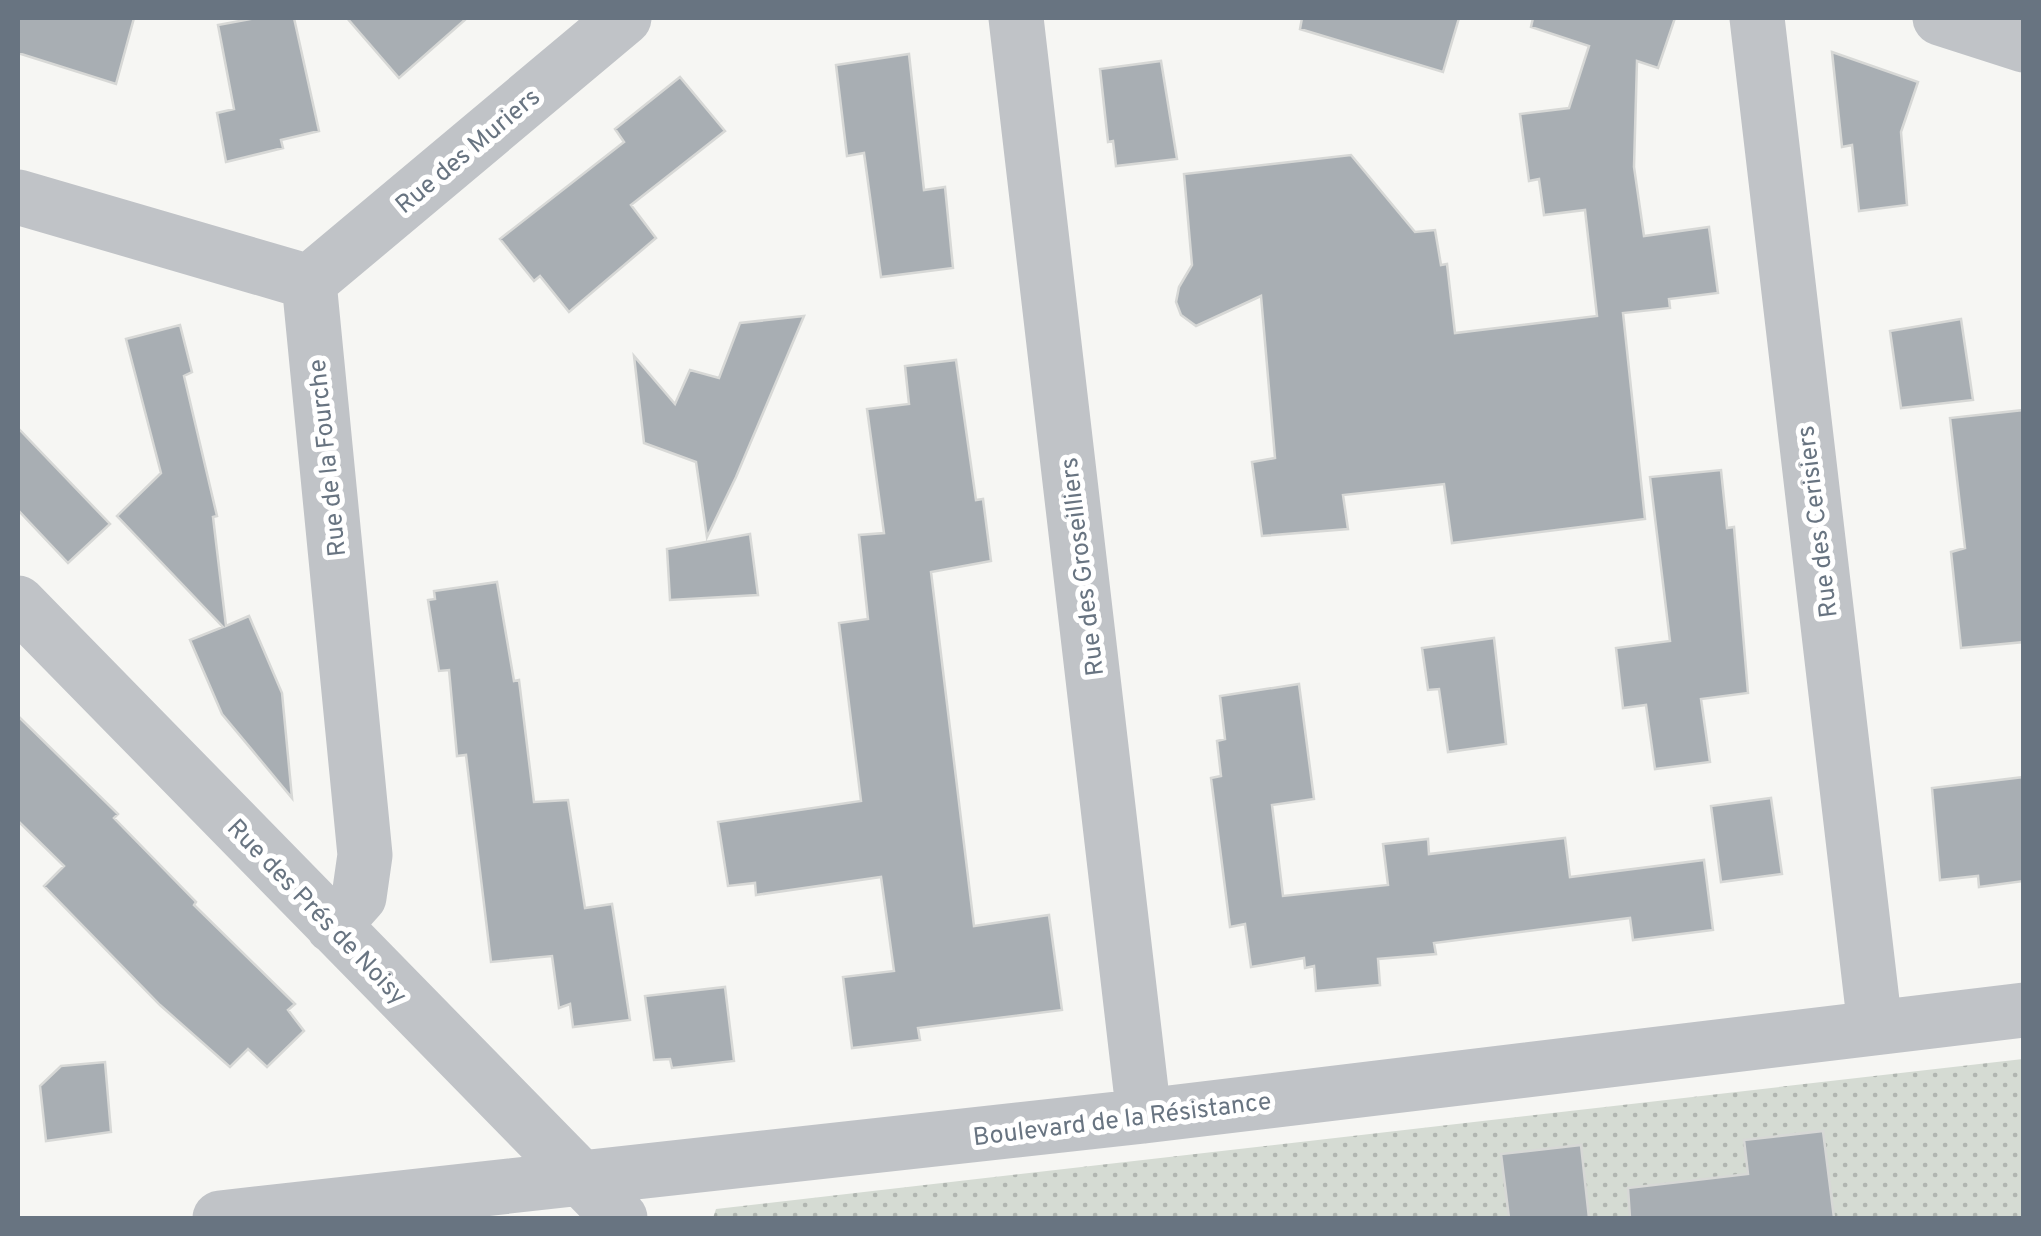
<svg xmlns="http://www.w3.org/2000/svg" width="2041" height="1236" font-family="Overpass,sans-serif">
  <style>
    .grass { fill: url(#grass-dots) }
    .building { fill: #a8aeb3; stroke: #d7d8d6; stroke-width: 2.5 }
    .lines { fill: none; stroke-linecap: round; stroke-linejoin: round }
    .minor { stroke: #c0c3c7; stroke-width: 55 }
    .labels { text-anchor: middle; stroke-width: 10; stroke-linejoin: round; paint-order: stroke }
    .street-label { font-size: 25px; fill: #687481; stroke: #fff }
  </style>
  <defs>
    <pattern id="grass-dots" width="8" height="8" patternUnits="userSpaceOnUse" patternTransform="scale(2.5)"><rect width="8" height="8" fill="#d5dbd3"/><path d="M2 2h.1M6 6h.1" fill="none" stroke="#b1b6b1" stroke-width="1.8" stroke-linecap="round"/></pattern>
  </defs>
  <rect width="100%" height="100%" fill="#f6f6f3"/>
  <path class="grass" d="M2023 1059V1218H713L716 1209Z"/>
  <path class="building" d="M18 18H134L116 84 18 53Z
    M256 18H294L319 131 281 140 283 148 226 162 217 113 234 109 218 25Z
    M347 18H467L399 78Z
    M1302 18H1459L1443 72 1300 29Z
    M1533 18H1675L1658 68 1637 61 1634 167 1644 236 1709 227 1718 293 1669 299 1670 308 1623 313 1645 519 1452 543 1444 484 1343 495 1348 529 1262 536 1252 462 1275 458 1261 296 1196 326 1181 315 1176 302 1179 287 1192 265 1184 174 1351 155 1415 232 1435 230 1441 265 1447 264 1455 333 1597 316 1585 210 1544 215 1539 179 1529 181 1520 114 1569 108 1589 46 1531 27Z
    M1832 52 1918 82 1901 132 1907 205 1859 211 1852 145 1842 147Z
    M909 54 924 190 945 187 953 268 881 277 864 153 847 156 836 65Z
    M1161 61 1177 159 1116 166 1113 141 1108 142 1100 69Z
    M680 77 725 131 631 205 656 238 569 312 540 276 534 281 500 239 624 142 615 129Z
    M804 316 736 477 707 537 696 462 644 443 634 356 675 404 690 370 719 378 740 323Z
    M1961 319 1973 400 1901 408 1890 331Z
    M180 325 192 372 184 376 217 516 213 517 226 626 249 616 282 693 292 798 222 714 190 640 223 627 117 516 161 473 126 339Z
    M956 360 976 500 983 499 991 561 931 572 974 926 1049 915 1062 1010 918 1028 920 1040 852 1048 843 977 894 971 881 877 756 895 755 883 728 886 718 822 861 801 839 623 868 619 859 535 884 533 867 409 909 404 905 366Z
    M2024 410V642L1961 648 1951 552 1965 548 1950 418Z
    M18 428 110 524 68 563 18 510Z
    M1721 470 1727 528 1734 527 1748 693 1701 699 1710 762 1655 769 1646 705 1623 708 1616 648 1670 641 1650 477Z
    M750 534 758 595 670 600 667 549Z
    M497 582 514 681 519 680 534 802 568 800 585 908 612 904 630 1020 573 1027 570 1004 559 1008 552 956 491 962 466 755 457 756 449 670 439 671 428 600 435 599 434 591Z
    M1494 638 1506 744 1448 752 1439 689 1428 690 1422 648Z
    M1299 684 1314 799 1272 805 1283 896 1388 885 1383 844 1428 839 1429 854 1565 838 1570 877 1704 860 1713 930 1633 940 1630 918 1434 943 1436 954 1378 959 1380 985 1316 991 1314 966 1305 968 1304 958 1251 967 1245 924 1230 927 1211 778 1221 776 1217 741 1225 739 1220 696Z
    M18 716 118 814 114 818 196 902 194 905 295 1004 288 1010 304 1031 267 1067 248 1049 230 1067 160 1005 44 886 64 866 18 821Z
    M2024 777V881L1979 887 1978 876 1940 880 1932 788Z
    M1771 798 1782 874 1721 882 1711 806Z
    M725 987 734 1061 672 1068 670 1059 654 1060 645 996Z
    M105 1062 111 1132 46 1141 40 1086 61 1066Z
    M1823 1131 1834 1218H1630L1628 1188 1748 1174 1744 1140Z
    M1581 1145 1589 1218H1509L1501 1154Z"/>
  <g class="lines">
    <path class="minor" d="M1016 18 1144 1116
      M1757 18 1875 1027
      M1940 18 2024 45
      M18 197 309 282
      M309 282 365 855 359 897 333 926
      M309 282 624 18
      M18 603 620 1218
      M220 1218 1144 1116 2024 1010"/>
  </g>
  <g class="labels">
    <g class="street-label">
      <text transform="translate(467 150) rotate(-40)" y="9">Rue des Muriers</text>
      <text transform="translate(326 458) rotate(-96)" y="9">Rue de la Fourche</text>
      <text transform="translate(1816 522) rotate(-97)" y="9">Rue des Cerisiers</text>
      <text transform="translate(1081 567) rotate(-97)" y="9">Rue des Groseilliers</text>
      <text transform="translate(318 911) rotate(46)" y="9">Rue des Prés de Noisy</text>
      <text transform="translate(1122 1118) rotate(-7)" y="9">Boulevard de la Résistance</text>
    </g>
  </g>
  <rect width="2041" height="1236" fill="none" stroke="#687481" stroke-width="40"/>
</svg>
